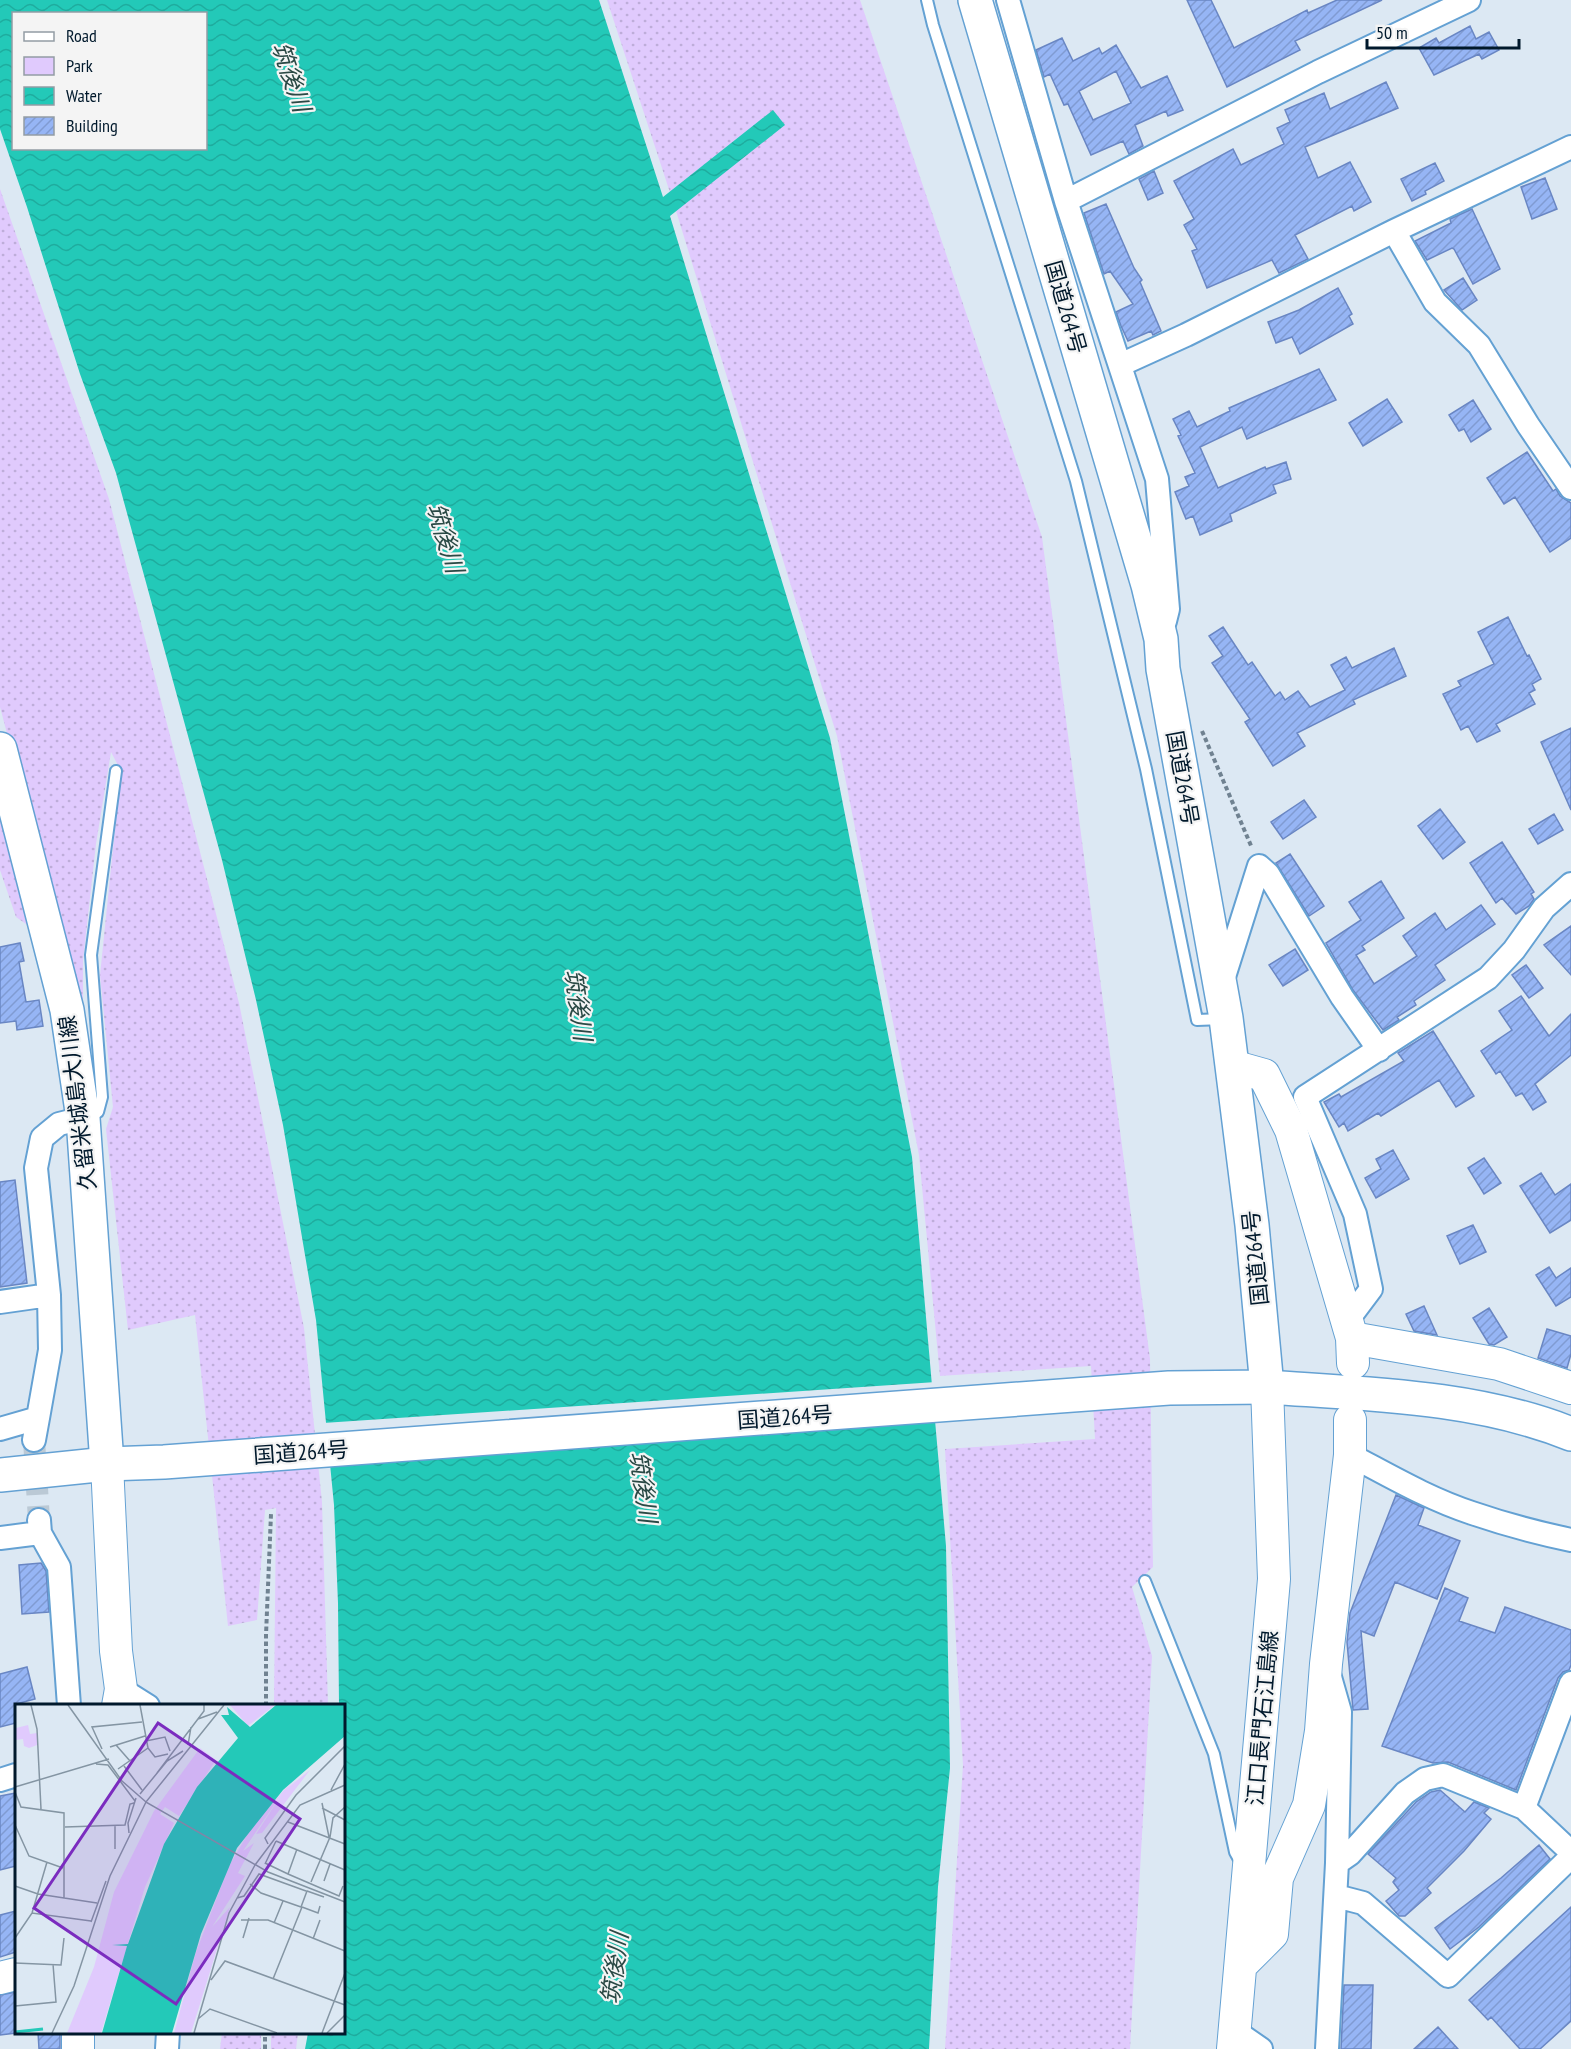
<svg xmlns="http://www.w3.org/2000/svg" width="1571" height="2049" font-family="'PT Sans Narrow','Noto Sans JP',sans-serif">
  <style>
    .green { fill: url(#green-dots) }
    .water { fill: url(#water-waves); fill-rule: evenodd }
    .pier { fill: #dce8f3 }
    .building { fill: url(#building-hatch); stroke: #6986c3; stroke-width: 1.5; fill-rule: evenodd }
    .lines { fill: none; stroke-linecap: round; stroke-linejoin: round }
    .street-tunnel { stroke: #bbc9d5; stroke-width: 22; stroke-dasharray: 22 11; stroke-linecap: butt }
    .lane-casing { stroke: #64a1d3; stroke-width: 14 }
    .street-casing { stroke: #64a1d3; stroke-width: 26 }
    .secondary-casing { stroke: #64a1d3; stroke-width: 34 }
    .primary-casing { stroke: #64a1d3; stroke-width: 36 }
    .highway-casing { stroke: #64a1d3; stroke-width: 36 }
    .path { stroke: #708291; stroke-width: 4; stroke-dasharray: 4.5 3; stroke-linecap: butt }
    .lane { stroke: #fff; stroke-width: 10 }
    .street { stroke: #fff; stroke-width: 22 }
    .secondary { stroke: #fff; stroke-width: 32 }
    .primary { stroke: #fff; stroke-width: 33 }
    .highway { stroke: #fff; stroke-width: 33 }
    .labels { text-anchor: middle; stroke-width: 4.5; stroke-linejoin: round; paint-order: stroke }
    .street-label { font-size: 22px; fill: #01192c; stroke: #f4f4f4 }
    .water-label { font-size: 24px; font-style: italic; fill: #2a4945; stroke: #f4f4f4 }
    .inset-river { fill: none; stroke: #23c9b8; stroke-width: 3 }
    .inset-road { fill: none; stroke: #8495a3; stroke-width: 1.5 }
    .view { fill: #7b2cbf; fill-opacity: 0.15; stroke: #7b2cbf; stroke-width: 3 }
    .inset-edge { fill: none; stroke: #01192c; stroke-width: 3 }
  </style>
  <defs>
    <pattern id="green-dots" width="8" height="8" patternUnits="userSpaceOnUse" patternTransform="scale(1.5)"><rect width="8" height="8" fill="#e0cafd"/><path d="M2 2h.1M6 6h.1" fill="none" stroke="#beadd9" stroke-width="1.8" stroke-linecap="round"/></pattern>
    <pattern id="water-waves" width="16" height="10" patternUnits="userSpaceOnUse" patternTransform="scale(1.5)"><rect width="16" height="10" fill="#23c9b8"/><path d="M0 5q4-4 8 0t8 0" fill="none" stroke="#1eac9e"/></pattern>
    <pattern id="building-hatch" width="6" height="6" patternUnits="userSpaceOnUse" patternTransform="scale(1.5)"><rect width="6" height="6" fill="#96b5f5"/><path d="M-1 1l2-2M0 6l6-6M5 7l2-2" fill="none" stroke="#809bd2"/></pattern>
  </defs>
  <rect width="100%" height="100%" fill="#dce8f3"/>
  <path class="green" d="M607 0H860L1042 537 1150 1359 1153 1567 1132 1587 1152 1656 1130 2049H945L963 1765 945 1449 1095 1439 1091 1366 940 1376 919 1155 837 736 677 214Z
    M0 189 109 499 239 1003 304 1328 322 1502 328 1705H274L276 1508 265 1510 257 1620 228 1626 195 1315 128 1330 106 1129 113 1107 100 975 121 771 111 752 96 844 83 960V1020L0 707Z
    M0 798 36 931 16 917 0 870Z
    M222 2033H261V2049H220Z
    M271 2033H298L296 2049H271Z"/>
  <path class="water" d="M0 0H599L663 197 773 110 785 125 670 216 830 738 912 1157 946 1546 950 1768 938 1887 929 2049H305L308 2033 344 2032V1706L339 1705 338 1603 334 1505 316 1320 283 1125 256 1000 222 860 116 473 80 374 27 207 0 129ZM14 14H206V148H14Z"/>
  <path class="pier" d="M936 1382 939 1417 326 1459 323 1423Z"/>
  <path class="building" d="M1187 0H1211L1234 48 1307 10 1308 13 1337 0H1382L1295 41 1300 50 1227 87Z
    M1470 26 1476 39 1489 32 1499 50 1482 59 1479 54 1434 75 1419 48 1436 38 1439 43Z
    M1062 38 1073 61 1099 48 1102 54 1116 45 1141 88 1167 76 1183 110 1168 116 1166 111 1135 125 1143 146 1129 154 1123 141 1091 155 1068 104 1064 105 1050 74 1044 77 1036 50ZM1116 71 1131 103 1093 120 1079 91Z
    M1386 82 1398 108 1305 147 1318 178 1350 162 1371 202 1354 211 1352 206 1295 235 1308 259 1279 273 1272 260 1207 288 1192 251 1197 249 1184 225 1194 219 1174 181 1233 149 1241 165 1284 144 1277 128 1290 122 1285 110 1324 93 1330 109Z
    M1435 163 1444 181 1425 191 1426 194 1412 201 1401 179Z
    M1154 171 1163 193 1148 200 1139 179Z
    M1545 178 1557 209 1532 219 1521 187Z
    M1106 204 1134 268 1142 280 1140 282 1161 331 1153 335 1151 331 1128 341 1121 326 1116 312 1133 304 1110 271 1104 274 1084 213Z
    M1472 209 1500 269 1473 284 1454 249 1452 248 1427 260 1415 241 1451 223 1450 219Z
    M1463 278 1477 300 1462 310 1444 290Z
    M1338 288 1352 314 1349 316 1353 324 1300 354 1292 337 1276 343 1268 322 1299 310Z
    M1319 369 1336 400 1247 439 1242 427 1200 447 1218 488 1265 467 1266 469 1286 462 1291 479 1273 485 1276 493 1230 514 1232 521 1200 535 1193 516 1186 519 1175 492 1189 486 1185 477 1195 473 1178 436 1181 435 1173 419 1189 411 1197 427 1230 411 1229 408Z
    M1387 399 1402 422 1363 446 1349 423Z
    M1473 400 1491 429 1471 442 1464 429 1459 431 1449 415Z
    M1527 452 1553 491 1556 489 1560 496 1571 503V538L1550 552 1515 497 1504 504 1487 478Z
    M1508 617 1527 656 1529 655 1541 679 1532 684 1535 690 1529 693 1535 704 1496 724 1500 731 1477 742 1468 726 1461 730 1443 694 1461 686 1458 681 1494 664 1478 632Z
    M1223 627 1248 665 1252 662 1275 696 1280 692 1285 700 1298 691 1310 707 1345 690 1331 665 1346 657 1352 668 1394 648 1406 676 1353 700 1355 704 1297 733 1305 746 1273 766 1245 722 1250 719 1212 663 1223 656 1209 636Z
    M1571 728V810L1541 742Z
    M1304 800 1316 817 1283 839 1271 822Z
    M1440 809 1465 842 1443 859 1418 826Z
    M1554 814 1563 830 1538 844 1529 829Z
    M1502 842 1534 892 1531 894 1534 899 1529 906 1516 914 1502 898 1496 903 1470 863Z
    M1290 854 1324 906 1309 916 1276 863Z
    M1381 881 1404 918 1362 946 1365 950 1356 955 1374 984 1417 956 1403 936 1435 913 1446 930 1481 905 1495 924 1435 965 1445 980 1414 1001 1416 1005 1397 1017 1399 1020 1383 1030 1353 990 1326 943 1361 920 1349 902Z
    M1571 926V975L1544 945Z
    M20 943 24 961 19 962 26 1002 39 1000 43 1026 17 1030 16 1021 0 1023V947Z
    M1295 949 1308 970 1283 986 1269 965Z
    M1526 965 1543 988 1529 998 1512 975Z
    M1521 996 1549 1036 1571 1014V1055L1535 1084 1546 1102 1533 1110 1522 1093 1516 1096 1500 1071 1496 1074 1481 1051 1512 1030 1499 1011Z
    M1433 1031 1474 1096 1456 1107 1439 1080 1381 1116 1378 1113 1348 1131 1344 1123 1339 1127 1324 1102 1339 1094 1341 1097 1404 1061 1398 1053Z
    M1393 1150 1409 1179 1376 1198 1365 1178 1381 1169 1376 1159Z
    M1484 1158 1501 1183 1484 1194 1468 1168Z
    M1541 1173 1555 1195 1571 1184V1220L1550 1233 1520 1186Z
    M15 1180 27 1283 0 1287V1182Z
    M1473 1225 1486 1252 1460 1264 1447 1236Z
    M1549 1267 1556 1278 1571 1268V1297L1556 1306 1536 1275Z
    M1424 1306 1437 1335 1414 1331 1406 1314Z
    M1489 1308 1507 1337 1494 1345 1489 1344 1473 1318Z
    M1547 1329 1571 1336V1354L1567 1368 1538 1358Z
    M1396 1495 1424 1508 1418 1525 1460 1541 1437 1599 1395 1582 1374 1636 1361 1631 1368 1709 1353 1710 1347 1642 1350 1613Z
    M41 1563 46 1571 49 1612 22 1614 19 1565Z
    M1445 1588 1468 1598 1459 1621 1495 1633 1505 1607 1571 1630V1665L1569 1670 1563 1672 1558 1678 1516 1790 1448 1762 1433 1763 1382 1746Z
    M27 1667 35 1699 16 1704V1723L0 1727V1674Z
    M1440 1790 1465 1812 1474 1802 1489 1808 1484 1813 1491 1819 1464 1851 1427 1888 1431 1893 1405 1916H1399L1386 1901 1399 1890 1393 1882 1396 1878 1368 1854 1416 1802 1431 1792Z
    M16 1793V1866L0 1870V1796Z
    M1539 1845 1550 1859 1479 1927 1450 1949 1435 1928 1501 1878Z
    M1571 1907V2021L1540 2049H1520L1491 2017 1488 2020 1469 2000Z
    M16 1911V1952L0 1957V1915Z
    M1344 1985H1373L1371 2049H1341Z
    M16 1992V2033L0 2035V1995Z
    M1438 2027 1458 2049H1414Z
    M38 2032H60V2049H39Z"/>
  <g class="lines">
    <path class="street-tunnel" d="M34 1440 39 1520"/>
    <defs>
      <path id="lane" d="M927 0 933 25 1076 481 1146 769 1197 1020 1223 1019
        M88 1116 98 1112 102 1097 91 955 116 771
        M1145 1581 1214 1754 1235 1852 1240 1861"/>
      <path id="street" d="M1008 0 1066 201 1157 479 1168 609 1165 621
        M1066 201 1318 72 1469 0
        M1394 231 1435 302 1479 345 1528 425 1571 488
        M1120 365 1186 335 1394 231 1571 147
        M1222 983 1259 866 1268 874 1342 997 1379 1050
        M0 1302 49 1295
        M1347 1321 1371 1289 1355 1214 1305 1097 1488 978 1514 950 1544 908 1571 884
        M0 1429 38 1418 50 1350 49 1295 36 1168 42 1138 59 1124 83 1118
        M34 1440 38 1418
        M1350 1455C1390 1476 1429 1499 1472 1513 1504 1524 1538 1533 1571 1540
        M39 1520 40 1533 59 1567 69 1706
        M0 1538 40 1533
        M1571 1683 1524 1808 1571 1852
        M121 1689 148 1706
        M0 1780 16 1775
        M1337 1863 1350 1854 1405 1793 1425 1779 1443 1775 1524 1808
        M1336 1896 1363 1903 1448 1976 1571 1857
        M1235 2031 1261 2049
        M167 2049 168 2032
        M1327 2049 1337 1863 1340 1712 1330 1677"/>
      <path id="secondary" d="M1232 1066 1264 1075 1291 1130 1352 1338 1353 1363
        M1352 1338 1499 1364 1571 1388
        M107 1464 116 1651 121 1689 118 1706
        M1241 1965 1272 1934 1277 1878 1309 1805 1321 1731 1326 1664 1350 1455V1420
        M0 1978 16 1974
        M78 2049V2032
        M1233 2049 1274 1579 1267 1387"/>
      <path id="primary" d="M0 749 67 1010 83 1118 107 1464
        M1267 1387C1367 1394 1477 1396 1571 1434"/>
      <path id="highway" d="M0 1475 107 1464 164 1462 1169 1388 1267 1387 1252 1225 1226 1018 1163 669 1161 639 1148 585 975 0"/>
    </defs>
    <use href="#lane" class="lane-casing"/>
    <use href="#street" class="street-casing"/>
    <use href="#secondary" class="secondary-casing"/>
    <use href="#primary" class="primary-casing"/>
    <use href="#highway" class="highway-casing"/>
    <path class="path" d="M1202 731 1252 848
      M266 1706V1635L271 1514
      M265 2049V2032"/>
    <use href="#lane" class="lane"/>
    <use href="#street" class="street"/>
    <use href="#secondary" class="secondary"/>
    <use href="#primary" class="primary"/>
    <use href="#highway" class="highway"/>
  </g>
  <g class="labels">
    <g class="street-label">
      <text transform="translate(1066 307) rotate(74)" y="8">国道264号</text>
      <text transform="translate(1183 778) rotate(80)" y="8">国道264号</text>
      <text transform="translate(77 1103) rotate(-97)" y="8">久留米城島大川線</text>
      <text transform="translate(1255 1258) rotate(-96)" y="8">国道264号</text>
      <text transform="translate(785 1417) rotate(-4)" y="8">国道264号</text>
      <text transform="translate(301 1452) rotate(-4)" y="8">国道264号</text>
      <text transform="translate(1262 1718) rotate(-85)" y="8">江口長門石江島線</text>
    </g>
    <g class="water-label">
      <text transform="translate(291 77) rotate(71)" y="8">筑後川</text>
      <text transform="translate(445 538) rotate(73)" y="8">筑後川</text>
      <text transform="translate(578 1005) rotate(82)" y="8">筑後川</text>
      <text transform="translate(643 1487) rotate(82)" y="8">筑後川</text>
      <text transform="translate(615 1968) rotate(-82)" y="8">筑後川</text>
    </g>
  </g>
  <g transform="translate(15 1704)">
    <rect width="330" height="330" fill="#dce8f3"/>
    <path d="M215 1H260L233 22ZM185 44 201 56 164 112 150 103 145 110 159 119 130 183 86 329H52L79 263 99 188 139 107ZM293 64 271 85 295 66 247 129 241 130 268 88 228 147 239 139 223 169 230 172 197 223 215 203 176 329H159L181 248 214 162 235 126 269 86Z" fill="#e0cafd"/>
    <path d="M13 21 15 30 22 29V41L14 44 9 42 8 35 0 36 1 24Z" fill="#e0cafd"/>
    <path d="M261 1H330V32L268 86 222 144 186 230 157 329H87L112 242 97 241 113 240 149 140 182 83 223 34 206 11H214L212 3 235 23Z" fill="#23c9b8"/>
    <path class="inset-river" d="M0 328 28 325"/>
    <path class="inset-road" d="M16 1 22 25 26 105M53 1 107 77 131 98 209 1M183 15 202 8M131 37 150 33 155 47M101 41 115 57M173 41 176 23M95 43 130 32M133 44 140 53 153 50M87 45 77 23 127 18M81 60 93 61 120 97M109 62 127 86M103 65 133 44 125 1M142 69 189 7V1M0 83 94 55M316 86 330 60M0 88 6 103 49 109V194M125 90 152 57 168 47M307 99 314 133M307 104 330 116M273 118 330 140M0 121 14 152 48 164M50 123 110 121 115 100 119 99M114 129 113 119 121 94M261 137 330 166M253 140 250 134 281 91 330 42M100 145V121M282 145 273 170 324 192 328 182M250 159 273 170M250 160 261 137M240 161 285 101 330 81M309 177 315 160M296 178 315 133 318 114 330 103M235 180 246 189 286 203 292 187 309 193M0 182 23 190 82 199M222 194 229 192 244 170 291 187M287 203 303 209 305 202M17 209 32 158M226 216H253L330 247M76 218 91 177M259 219 268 197M0 234 17 209 76 217M228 234 234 214M298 235 305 216M0 259 46 261 49 234M258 275 287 203M196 276 210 257 330 301M0 302 41 298 38 260M183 315 195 305 262 329M37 329 59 282 95 172 131 98 253 168 330 198M179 329 214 209 240 161M307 329 330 269M312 329 330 311"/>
    <path class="view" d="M143 19 285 115 161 300 19 204Z"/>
    <rect width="330" height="330" class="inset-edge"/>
  </g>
  <rect x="12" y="12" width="195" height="138" fill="#f4f4f4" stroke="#939ca4" stroke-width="1.5"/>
  <rect x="24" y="32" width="30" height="9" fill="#ffffff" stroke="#939ca4" stroke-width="1.5"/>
  <text x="66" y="42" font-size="18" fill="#01192c">Road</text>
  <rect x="24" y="57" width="30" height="18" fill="#e0cafd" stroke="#939ca4" stroke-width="1.5"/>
  <text x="66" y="72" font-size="18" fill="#01192c">Park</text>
  <rect x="24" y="87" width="30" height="18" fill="url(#water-waves)" stroke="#939ca4" stroke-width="1.5"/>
  <text x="66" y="102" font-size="18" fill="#01192c">Water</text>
  <rect x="24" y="117" width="30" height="18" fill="url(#building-hatch)" stroke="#939ca4" stroke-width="1.5"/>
  <text x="66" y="132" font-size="18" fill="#01192c">Building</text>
  <path d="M1367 39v9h152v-9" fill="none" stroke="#01192c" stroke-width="3"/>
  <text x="1376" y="39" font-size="18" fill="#01192c" stroke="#f4f4f4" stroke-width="4.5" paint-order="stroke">50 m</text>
</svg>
